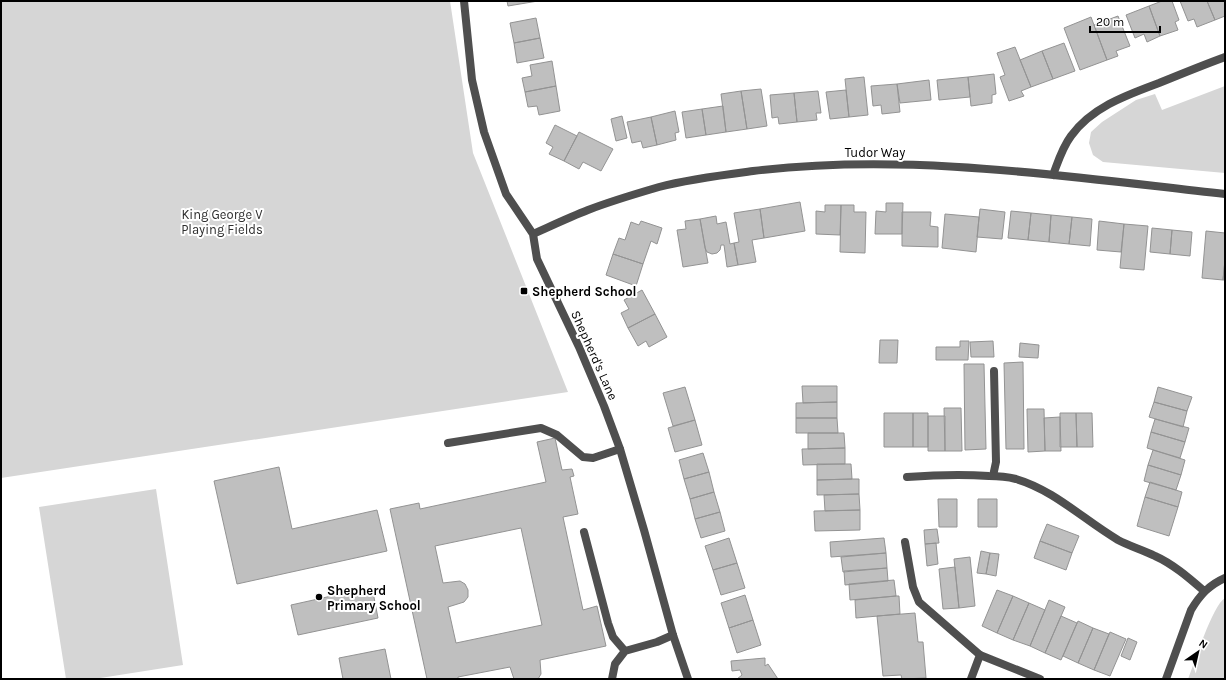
<svg xmlns="http://www.w3.org/2000/svg" width="1226" height="680" font-family="Karla,sans-serif">
  <style>
    .green { fill: #d6d6d6 }
    .building { fill: #bfbfbf; stroke: #939393; fill-rule: evenodd }
    .lines { fill: none; stroke-linecap: round; stroke-linejoin: round }
    .service { stroke: #4f4f4f; stroke-width: 8 }
    .minor { stroke: #4f4f4f; stroke-width: 8 }
    .poi-dot { fill: #000; stroke: #fff; stroke-width: 1.5 }
    .labels { text-anchor: middle; stroke-width: 4; stroke-linejoin: round; paint-order: stroke }
    .street-label { font-size: 13px; fill: #000; stroke: #fff }
    .park-label { font-size: 13px; fill: #2d2d2d; stroke: #fff }
    .poi-label { font-size: 13px; font-weight: bold; fill: #000; stroke: #fff; text-anchor: start }
  </style>
  <rect width="100%" height="100%" fill="#fff"/>
  <path class="green" d="M1 1H450L473 153 568 392 1 478Z
    M1225 86V173L1103 162 1093 155 1089 143 1091 132 1102 122 1136 100 1155 94 1162 110Z
    M156 489 183 665 94 679H66L39 507Z
    M1225 598V679H1188C1195 662 1212 606 1225 598Z"/>
  <path class="building" d="M507 1H538L508 6Z
    M1162 1H1172L1179 20 1175 22 1178 30 1160 36 1149 6Z
    M1180 1H1207L1215 20 1197 27 1194 19 1188 21Z
    M1207 1H1225V16L1215 20Z
    M1149 6 1160 36 1147 42 1144 34 1135 38 1126 15Z
    M1118 16 1130 46 1116 51 1118 56 1107 60 1094 25Z
    M1091 17 1107 60 1080 70 1064 28Z
    M536 18 540 38 514 43 510 23Z
    M540 38 544 58 517 63 514 43Z
    M1064 43 1075 71 1053 79 1042 51Z
    M1015 47 1031 87 1021 91 1024 96 1009 101 1000 77 1005 75 997 53Z
    M1042 51 1053 79 1031 87 1020 60Z
    M552 61 556 86 525 92 522 78 532 76 530 65Z
    M994 74 996 94 992 95V103L971 106 968 77Z
    M864 77 868 115 849 117 845 79Z
    M968 77 970 97 939 100 937 80Z
    M929 80 931 100 900 103 897 84Z
    M897 84 900 112 882 114 881 105 873 106 871 86Z
    M556 86 560 111 539 115 537 106 528 107 525 92Z
    M761 89 767 126 747 129 741 91Z
    M846 90 849 117 830 119 826 92Z
    M741 91 747 129 726 132 721 94Z
    M818 91 821 113H816L817 120 797 122 794 93Z
    M794 93 797 122 779 124 778 117 772 118 770 95Z
    M723 106 726 132 706 135 702 109Z
    M702 109 706 135 686 138 682 112Z
    M675 111 679 132 675 133 676 140 657 145 651 117Z
    M622 116 627 138 616 141 611 119Z
    M651 117 657 145 643 148 641 141 632 143 627 122Z
    M555 125 577 136 564 161 549 154 553 147 546 143Z
    M579 132 613 149 601 171 583 162 579 169 564 161Z
    M800 202 805 231 764 238 760 209Z
    M886 203H903L902 234H875L876 211 886 212Z
    M825 205H841L840 235 816 234V211L825 212Z
    M841 205H854V212H866L865 253 840 252Z
    M760 209 764 238 752 240 756 262 738 265 734 243 739 242 734 213Z
    M980 209 1005 212 1002 239 977 237Z
    M1011 211 1031 213 1028 240 1008 238Z
    M902 212H931L930 226 938 227V247L902 246Z
    M1031 213 1051 215 1049 242 1028 240Z
    M945 214 979 217 976 252 942 248Z
    M1051 215 1072 217 1069 244 1049 242Z
    M716 216 717 224 726 222 730 244 734 243 738 265 727 267 724 245H721L720 250 717 253 712 254 707 252 705 248 700 219Z
    M1072 217 1092 219 1090 246 1069 244Z
    M700 219 708 263 683 267 677 230 686 229 685 221Z
    M641 221 662 228 657 244 651 241 643 264 613 254 619 238 625 240 631 222 639 225Z
    M1099 221 1124 224 1121 252 1097 250Z
    M1124 224 1148 226 1144 270 1120 268Z
    M1152 228 1172 230 1170 254 1150 252Z
    M1172 230 1192 232 1190 256 1170 254Z
    M1206 231 1225 233V260L1223 280 1202 278Z
    M613 254 643 264 636 286 606 275Z
    M1225 260V280H1223Z
    M642 290 655 314 628 328 621 313 629 309 624 300Z
    M655 314 667 337 649 347 646 341 638 346 628 328Z
    M880 340H898L897 363H879Z
    M960 341H969L968 360H936V347H960Z
    M993 341 994 357H971L970 342Z
    M1020 343 1039 345 1038 358 1019 357Z
    M1023 362 1024 449H1006L1004 363Z
    M964 364H984L986 449 965 450Z
    M802 386H837V402L803 403Z
    M685 387 695 420 673 426 663 393Z
    M1158 387 1192 397 1187 411 1154 402Z
    M837 402V418H796V403Z
    M1154 402 1187 411 1183 427 1149 417Z
    M944 408H961L962 451H945Z
    M1027 409H1044L1045 451 1028 452Z
    M884 413H913V447H884Z
    M913 413H928V447H913Z
    M1060 413H1076L1077 447H1060Z
    M1076 413H1092L1093 447H1077Z
    M928 416H945V451H928Z
    M1060 417 1061 451H1045L1044 418Z
    M796 418H837L838 433H796Z
    M1155 419 1189 428 1185 442 1151 432Z
    M695 420 702 445 675 452 668 428Z
    M1151 432 1185 442 1180 458 1147 448Z
    M808 433H844L845 448 808 449Z
    M555 438 562 470 572 469 574 476 570 477 578 514 563 517 583 610 597 606 606 646 540 660 541 674 538 679H514L510 667 458 677V679H427L390 509 419 503 420 509 546 482 537 442ZM521 528 542 625 456 643 448 607 464 602 468 597V590L465 584 460 581 443 583 435 546Z
    M845 448V464L803 465 802 449Z
    M1153 450 1185 460 1181 475 1148 465Z
    M703 453 709 472 684 479 679 460Z
    M817 464H851L852 479 817 480Z
    M1148 465 1181 475 1176 490 1144 481Z
    M279 467 292 529 377 510 387 551 237 584 214 481Z
    M709 472 714 492 690 499 684 479Z
    M852 479H859V494L817 495V480Z
    M1150 482 1182 492 1178 507 1145 497Z
    M714 492 720 512 695 519 690 499Z
    M859 494 860 510 825 511 824 495Z
    M1145 497 1178 507 1169 536 1137 526Z
    M938 499H957V527H939Z
    M978 499H997V527H978Z
    M860 510V530L815 531 814 511Z
    M720 512 725 531 701 538 695 519Z
    M1047 524 1079 536 1072 553 1040 541Z
    M937 529 939 543 925 544 924 530Z
    M729 538 737 563 713 570 705 546Z
    M884 538 886 553 831 557 830 542Z
    M1040 541 1072 553 1066 570 1034 558Z
    M936 543 938 564 927 566 925 544Z
    M981 551 990 553 986 574 977 573Z
    M886 553 887 568 843 572 841 557Z
    M990 553 999 554 996 576 986 574Z
    M970 557 975 606 959 608 954 559Z
    M737 563 745 588 721 595 713 570Z
    M955 567 959 608 943 609 939 569Z
    M887 568 888 581 845 585 844 571Z
    M894 580 896 596 850 600 849 584Z
    M372 587 378 618 298 635 291 605Z
    M997 590 1013 596 997 633 982 626Z
    M745 595 753 620 729 628 721 603Z
    M896 596H899L900 614 856 618 855 600Z
    M1013 596 1029 603 1013 640 997 633Z
    M1049 600 1065 607 1045 653 1030 646Z
    M1029 603 1045 610 1030 646 1013 640Z
    M915 613 918 642H923L926 678 902 679 901 675 883 676 877 616Z
    M1061 616 1077 623 1061 660 1045 653Z
    M753 620 761 645 737 653 729 628Z
    M1078 621 1093 628 1078 663 1063 656Z
    M1093 628 1109 634 1094 670 1078 663Z
    M1110 632 1126 639 1110 676 1094 670Z
    M1128 638 1137 642 1130 660 1121 656Z
    M385 649 391 679H343L339 658Z
    M765 658V666L768 664 778 679H737L742 675 740 670 732 671 731 661Z"/>
  <g class="lines">
    <path class="service" d="M448 443 541 428 557 435 583 457 593 458 620 449
      M993 476 996 462 994 371
      M584 532 608 623 613 637 625 651
      M905 542 913 587 919 602 980 655 971 679
      M612 679 615 664 625 651 657 642 673 635"/>
    <path class="minor" d="M464 1 472 80 484 132 506 194 533 234 537 259 579 347 604 406 620 449 644 530 673 635 688 679
      M1053 175C1058 162 1062 148 1071 136 1092 107 1127 95 1159 83 1181 74 1203 65 1225 57
      M533 234C551 226 570 217 588 210 611 201 635 194 659 187 689 179 722 175 753 171 910 152 1069 177 1225 194
      M907 477C934 475 961 474 989 476 998 476 1008 477 1016 479 1054 490 1084 520 1118 540 1129 546 1143 550 1155 556 1173 564 1189 578 1204 591
      M980 655 1040 679
      M1166 679 1191 610C1200 595 1209 585 1225 578"/>
  </g>
  <g class="poi-dot">
    <rect x="520" y="287" width="8" height="8" rx="2"/>
    <circle cx="319" cy="597" r="4"/>
  </g>
  <g class="labels">
    <g class="street-label">
      <text x="875" y="157">Tudor Way</text>
      <text transform="translate(595 355) rotate(66)" y="5">Shepherd's Lane</text>
    </g>
    <g class="park-label">
      <text x="222" y="219">King George V<tspan x="222" dy="15">Playing Fields</tspan></text>
    </g>
    <g class="poi-label">
      <text x="532" y="296">Shepherd School</text>
      <text x="327" y="595">Shepherd<tspan x="327" dy="15">Primary School</tspan></text>
    </g>
  </g>
  <rect width="1226" height="680" fill="none" stroke="#000000" stroke-width="4"/>
  <g transform="translate(1198 652) rotate(34)" stroke="#ffffff" stroke-width="3" paint-order="stroke">
  <path d="M0-3L7 15L0 10L-7 15Z" fill="#000000"/>
  <text y="-6" font-size="11" font-weight="bold" text-anchor="middle" fill="#000000">N</text>
  </g>
  <path d="M1090 26v6h70v-6" fill="none" stroke="#000000" stroke-width="2"/>
  <text x="1096" y="26" font-size="12" fill="#000000" stroke="#ffffff" stroke-width="3" paint-order="stroke">20 m</text>
</svg>
